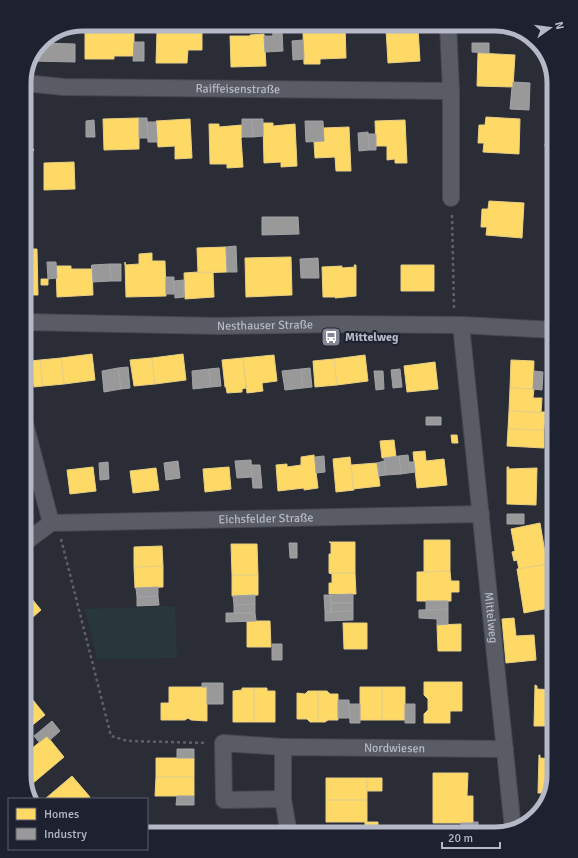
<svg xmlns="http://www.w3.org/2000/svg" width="578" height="858" font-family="Signika,sans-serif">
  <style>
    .green { fill: #28373c }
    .homes { fill: #ffd966; stroke: #e8cf83 }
    .industry { fill: #999; stroke: #a1a2a7 }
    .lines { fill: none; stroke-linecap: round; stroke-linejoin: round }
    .street-casing { stroke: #46484f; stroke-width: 18 }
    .path { stroke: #5d6067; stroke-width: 2.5; stroke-dasharray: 3 3; stroke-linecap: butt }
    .street { stroke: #595c64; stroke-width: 16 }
    .labels { text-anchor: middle; stroke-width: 4; stroke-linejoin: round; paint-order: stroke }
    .street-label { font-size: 12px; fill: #b4b8c7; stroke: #1e2230 }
    .poi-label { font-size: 12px; font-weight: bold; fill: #b4b8c7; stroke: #1e2230; text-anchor: start }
    .rim { fill: none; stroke: #b4b8c7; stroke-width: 5 }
  </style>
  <rect width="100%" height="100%" fill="#2a2d36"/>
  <path class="green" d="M175 606 177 658 97 659 85 609Z"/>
  <path class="homes" d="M109 24H134V56H114V59H85V28H100V33H109Z
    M325 24H345L346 58 320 59V64H304L303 33 326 31Z
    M418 28 420 61 388 63 386 29Z
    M186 29 202 30V50H188L187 63H156L157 31 186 32Z
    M264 34 266 66 231 67 230 36H250V35Z
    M478 53 515 55 513 87 477 86Z
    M486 117 520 119 519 154 483 152 484 143H478L479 125H485Z
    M139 118V149L104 150 103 119Z
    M190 119 192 158 175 159V146L158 147 156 121Z
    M405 120 407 163H395V159L387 160V146H376L375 121Z
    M263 123H273V126L295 124 297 166 281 167V162L264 163Z
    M209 124H219V127L242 125V137L241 138 243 167 227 168V164H210Z
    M349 127 351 171H336L335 157 315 158 314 142 324 141 323 128Z
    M24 138 34 150 24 160Z
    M554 142V172L549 173 545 144Z
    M74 162 75 189 44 190V163Z
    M489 201 524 203 522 238 486 235 487 227H481L482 209H488Z
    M226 247 227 272 198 273 197 248Z
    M24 249H37L38 295H24Z
    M152 253V261H165L166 296 126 297 125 262V265L139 264V254Z
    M291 257 292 295 246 297 245 258Z
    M92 265 93 295 57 297 56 266H71V269H92Z
    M354 265H356V296L335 298 336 297H323L322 267 342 266V268L355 267Z
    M401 265H434V291H401Z
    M554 265V301H549L547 266Z
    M198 272H213L214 297 185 299 184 273Z
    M41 279H48V285H41Z
    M92 354 95 380 64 384 61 358Z
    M183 354 186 380 155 384 152 358Z
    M274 355 277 381 262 383 263 391 247 393 243 358Z
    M365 355 368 381 337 385 334 359Z
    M553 356H554V381H552Z
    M61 358 64 384 43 386 40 360Z
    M152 358 155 384 134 386 130 360Z
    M243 358 246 388 242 389V392L227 393 226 387H225L222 360Z
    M334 359 337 385 315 387 313 361Z
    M40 360 43 386 34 387 31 361Z
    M511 360 534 361 533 389 510 388Z
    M435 362 438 389 407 392 404 366Z
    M510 388 534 389 533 398H542L541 413 509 411Z
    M509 411 545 412 544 430 508 429Z
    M508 429 544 430V448L507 446Z
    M451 435H457L458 443H452Z
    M394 440 396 457 382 458 380 441Z
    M425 451 426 461 444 459 447 485 417 488 413 452Z
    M314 455 318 488 304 490V488L278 491 276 465 287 464V467L301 465V457Z
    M350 457 354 490 336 492 333 459Z
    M377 463 380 486 353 489 351 465Z
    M93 467 96 491 70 494 67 470Z
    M229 467 231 489 205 492 203 469Z
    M507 467H509L508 469 537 468 536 505 507 504Z
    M156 468 159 490 133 493 130 471Z
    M540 523 547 564 519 569 517 560 514 561 512 552 515 551 511 529Z
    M424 540H450V571L424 572Z
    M329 542H355V573H329V554H331V543Z
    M231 544H257L258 575H232Z
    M162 546 163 566 134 567V547Z
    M554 563V584L553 586 549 564Z
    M549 564 554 590V607L524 613 517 569Z
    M163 566V587L135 588 134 567Z
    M450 571 451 581H459V592H451V601H417V572Z
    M329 573H355L356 594H329V583H332V574Z
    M232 575H258V595L232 596Z
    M24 589 41 610 24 625Z
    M514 618 516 636 534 635 536 660 506 663 502 619Z
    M247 621H270L271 647H247Z
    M343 623H367V649H344Z
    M461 624V651H438L437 625Z
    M24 650 33 661 24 668 26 672 24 673Z
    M424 682H462V711H450V723H424V714L428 710V699L424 695Z
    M535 685 537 686V689L554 690V726H534Z
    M169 687H207V721L191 720 188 718 185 720H161V703H169Z
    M360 687H382V720H360Z
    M382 687H405V720H382Z
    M242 688H254V722H233V691L242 690Z
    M254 688H267V691H275V722H254Z
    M308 691H318V722H310L307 719H297V693L305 694Z
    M318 691H327L330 694H338V720H328L325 722H318Z
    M29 695 45 715 24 732V699Z
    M47 736 64 757 32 784 27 778 25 779 24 755Z
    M539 755H540V758L554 759V776L549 793H538Z
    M156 758H194V777H156Z
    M433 773H468L467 796H473V823H433Z
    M72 776 90 797 87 799H58L52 793Z
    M156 777H194V796H155Z
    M326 778H367V800H326Z
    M367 778H382V791H367Z
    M52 793 58 799H45Z
    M326 800H367V822H326Z
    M365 822H378V831H365Z"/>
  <path class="industry" d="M272 24H274V31H282L283 51 265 52 264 36H273Z
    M387 24H406V28L387 29Z
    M303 40 304 59 293 60 292 41Z
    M134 42H144V61H133Z
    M40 43 75 44V62L32 61Z
    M472 43H489V53L472 52Z
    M513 82 530 83 529 110 510 109 512 87H513Z
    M139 118H147L148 138H139Z
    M242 119H252L253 137H242Z
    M252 119H263V136L253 137Z
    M94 120 95 137H86V121Z
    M305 121H323L324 141 306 142Z
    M147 122H156L157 142H148Z
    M368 132 369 150 359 151 358 133Z
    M368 134H376V150H369Z
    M262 217H298L299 234 262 235Z
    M236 246 237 272H227L226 247Z
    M318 258 319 278H301L300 259Z
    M47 262H56L57 278 48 279Z
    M110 264H121V281H111Z
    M110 264 111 281 93 282 92 265Z
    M166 277H174V294H166Z
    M184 280V297L175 298 174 281Z
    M128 367 130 388 121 389 118 368Z
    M118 368 121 389 104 392 102 371Z
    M219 368 221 386 211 387 209 369Z
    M310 368 312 387 303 388 301 369Z
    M209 369 211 387 193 389 192 371Z
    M301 369 303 388 285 390 282 371Z
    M400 369 402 387 393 388 391 370Z
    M374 371H383L384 389 376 390Z
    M534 371 543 372 542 390 533 389Z
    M426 417H441V425H426Z
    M408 455 409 462H414L415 472 401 474 399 456Z
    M324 456 325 472 316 473 315 457Z
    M399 456 401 474 386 475 384 458Z
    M251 460 252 477 237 478 235 461Z
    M178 461 180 478 166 480 164 463Z
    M384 461 386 475 379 476 377 463Z
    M108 462 109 479 100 480 99 463Z
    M251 465H260L262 488H253Z
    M507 514H524V524H507Z
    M289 543H297V558H290Z
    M158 587V596L137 597 136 588Z
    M353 594V603H331V595Z
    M255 595V604L234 605 233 596Z
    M324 595H331V612H325Z
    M158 596 159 605 137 606V597Z
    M426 601H448V609L426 610Z
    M331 603H353V611L331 612Z
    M255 604V613H234V605Z
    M448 609V624L437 625V619L419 618V610Z
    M353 611V620L325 621V612Z
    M226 613H255L256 621 226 622Z
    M25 624 31 630 24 637V625Z
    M272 644H282V660H272Z
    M202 683H223V704H207V687H202Z
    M338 700H349L350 718H338Z
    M349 704H360V723H350Z
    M405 704H415V723H405Z
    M52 721 60 731 50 740 47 736 39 742 34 736Z
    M177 749H194V758H177Z
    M177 796H194V805H176Z
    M473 822H478V831H461V823H473Z
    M464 831H483V834H464Z"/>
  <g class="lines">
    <defs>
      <g id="street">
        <path d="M448 24 451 91V198"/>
        <path id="s1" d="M24 83 64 87 451 91"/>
        <path id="s2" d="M24 322 218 326 333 324 461 325 554 330"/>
        <path id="s3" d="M461 325 513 829"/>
        <path d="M24 420 51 523"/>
        <path id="s4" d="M51 523 481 514"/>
        <path d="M24 543 51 523"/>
        <path d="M283 799 224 800 223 743 283 747"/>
        <path id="s5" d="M289 834 283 799V747L505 749"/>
      </g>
    </defs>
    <use href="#street" class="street-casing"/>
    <path class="path" d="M452 215 454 308
      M61 539 111 736 128 741 206 743"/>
    <use href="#street" class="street"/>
  </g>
  <defs>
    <symbol id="bus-square" viewBox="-11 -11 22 22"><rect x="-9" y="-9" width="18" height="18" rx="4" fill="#848794" stroke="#1e2230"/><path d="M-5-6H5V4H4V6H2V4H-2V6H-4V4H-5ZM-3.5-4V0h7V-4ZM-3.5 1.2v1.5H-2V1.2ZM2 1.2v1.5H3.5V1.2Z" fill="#fff"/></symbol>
  </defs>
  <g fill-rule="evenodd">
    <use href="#bus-square" x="320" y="326" width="22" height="22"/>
  </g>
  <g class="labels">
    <g class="street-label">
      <text dy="4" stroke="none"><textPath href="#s1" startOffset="214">Raiffeisenstraße</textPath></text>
      <text dy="4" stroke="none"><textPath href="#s2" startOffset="241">Nesthauser Straße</textPath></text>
      <text dy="4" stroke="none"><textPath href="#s4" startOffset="215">Eichsfelder Straße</textPath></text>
      <text dy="4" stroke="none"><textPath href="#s3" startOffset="294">Mittelweg</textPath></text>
      <text dy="4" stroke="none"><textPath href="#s5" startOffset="199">Nordwiesen</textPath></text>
    </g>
    <g class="poi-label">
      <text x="345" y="341">Mittelweg</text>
    </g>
  </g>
  <path d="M0 0H578V858H0ZM83 31H495A52 52 0 0 1 547 83V775A52 52 0 0 1 495 827H83A52 52 0 0 1 31 775V83A52 52 0 0 1 83 31Z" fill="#1e2230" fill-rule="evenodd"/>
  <path class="rim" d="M83 31H495A52 52 0 0 1 547 83V775A52 52 0 0 1 495 827H83A52 52 0 0 1 31 775V83A52 52 0 0 1 83 31Z"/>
  <rect x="8" y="798" width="140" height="52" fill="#1e2230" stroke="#5a5e6c"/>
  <rect x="16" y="808" width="20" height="12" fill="#ffd966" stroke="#5a5e6c"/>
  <text x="44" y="818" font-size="12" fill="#b4b8c7">Homes</text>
  <rect x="16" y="828" width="20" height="12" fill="#999999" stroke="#5a5e6c"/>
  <text x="44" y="838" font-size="12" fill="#b4b8c7">Industry</text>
  <g transform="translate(550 28) rotate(76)" stroke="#1e2230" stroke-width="3" paint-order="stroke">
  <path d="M0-3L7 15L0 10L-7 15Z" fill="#b4b8c7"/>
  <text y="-6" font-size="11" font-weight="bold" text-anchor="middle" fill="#b4b8c7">N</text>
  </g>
  <path d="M442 842v6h58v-6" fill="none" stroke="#b4b8c7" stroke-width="2"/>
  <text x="448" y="842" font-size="12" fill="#b4b8c7" stroke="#1e2230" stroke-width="3" paint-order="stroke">20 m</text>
</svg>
